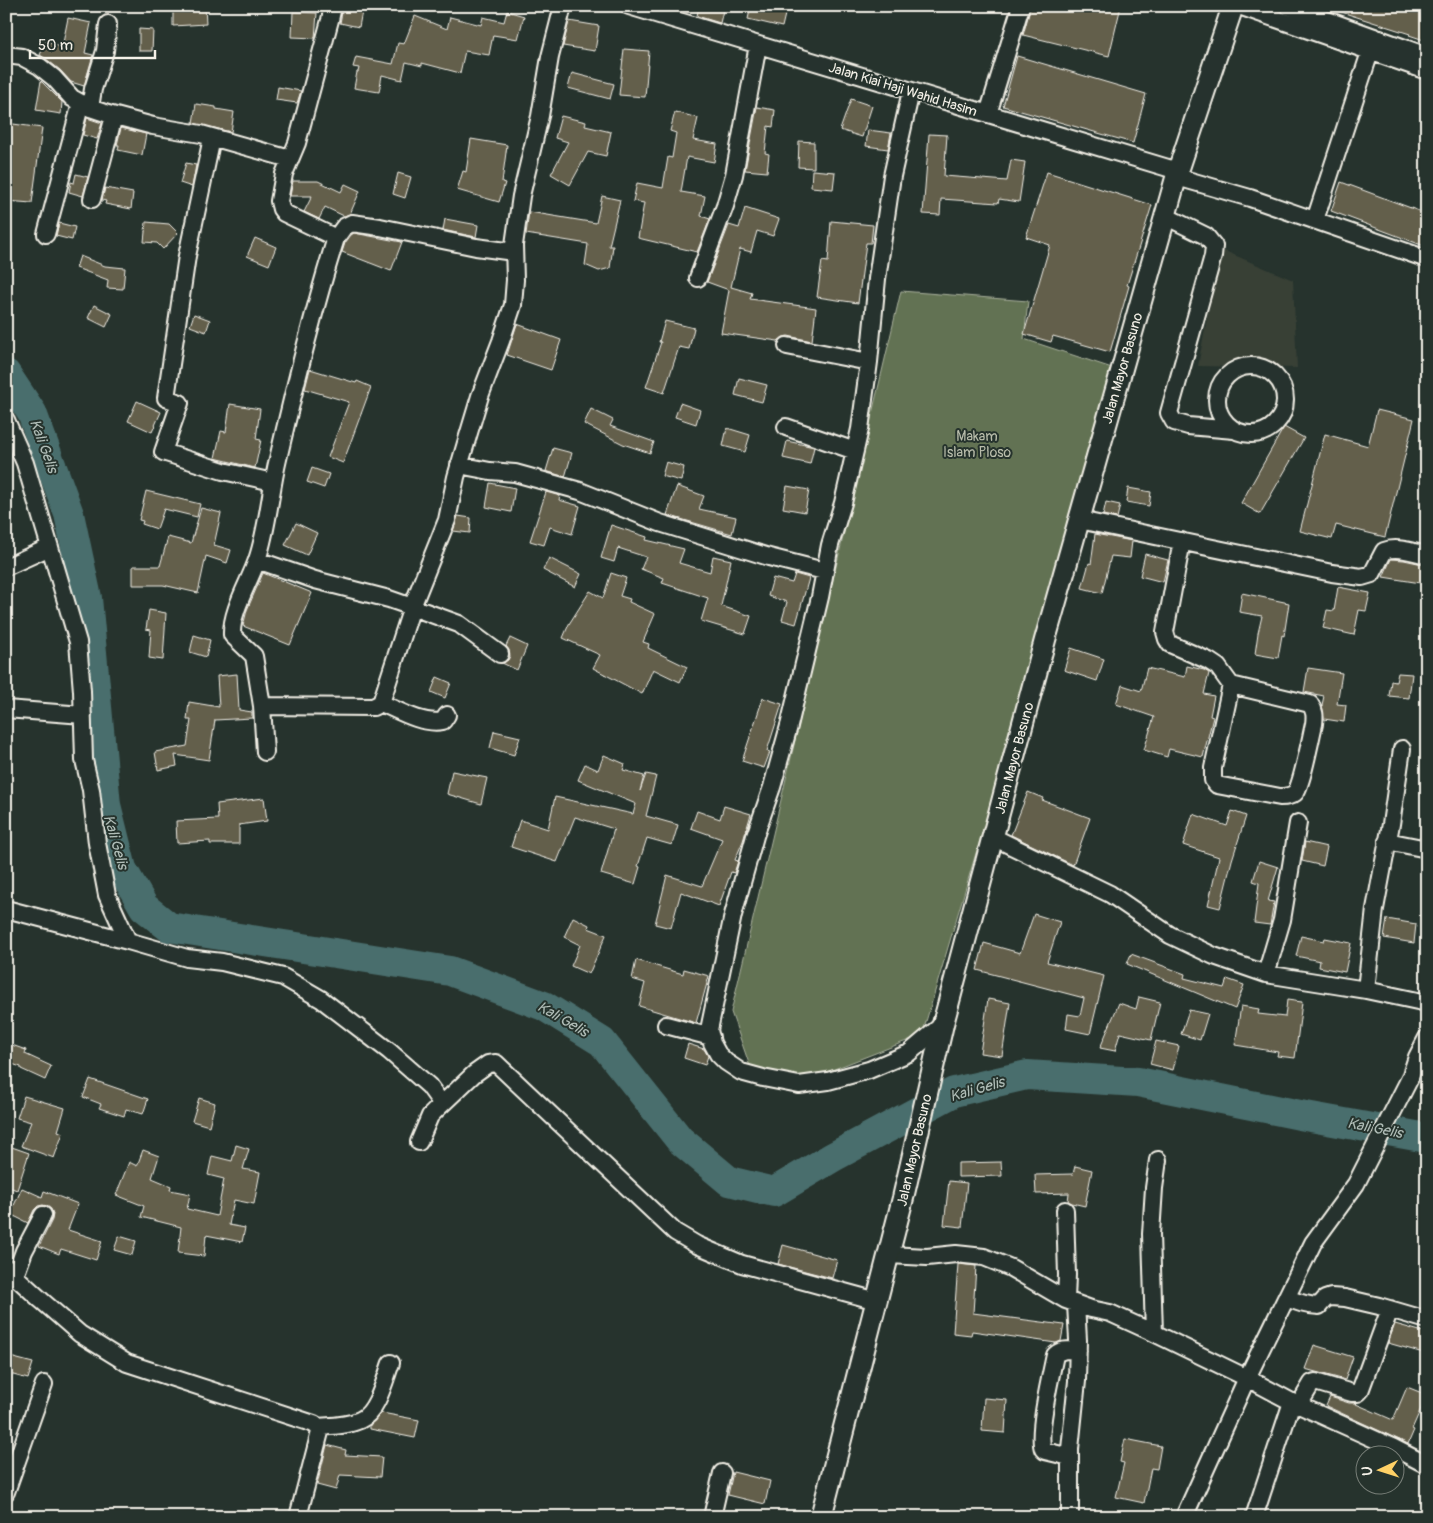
<svg xmlns="http://www.w3.org/2000/svg" width="1433" height="1523" font-family="Pangolin,sans-serif">
  <style>
    .built { fill: #384036 }
    .green { fill: #627253; stroke: #abb29e }
    .lines { fill: none; stroke-linecap: round; stroke-linejoin: round }
    .river { stroke: #496e6d; stroke-width: 30 }
    .building { fill: #635e4c; stroke: #f4f1e8 }
    .minor-casing { stroke: #f4f1e8; stroke-width: 20 }
    .major-casing { stroke: #f4f1e8; stroke-width: 24 }
    .minor { stroke: #26332d; stroke-width: 16 }
    .major { stroke: #26332d; stroke-width: 20 }
    .labels { text-anchor: middle; stroke-width: 4; stroke-linejoin: round; paint-order: stroke }
    .street-label { font-size: 14px; fill: #f4f1e8; stroke: #26332d }
    .park-label { font-size: 14px; fill: #babeac; stroke: #26332d }
    .water-label { font-size: 15px; font-style: italic; fill: #b0bdb7; stroke: #26332d }
  </style>
  <rect width="100%" height="100%" fill="#26332d"/>
  <filter id="ink" filterUnits="userSpaceOnUse"><feTurbulence type="fractalNoise" baseFrequency=".02" numOctaves="2"/><feDisplacementMap in="SourceGraphic" scale="10" xChannelSelector="R" yChannelSelector="G"/><feConvolveMatrix kernelMatrix="1 2 1 2 8 2 1 2 1" color-interpolation-filters="sRGB"/></filter>
  <g filter="url(#ink)">
    <path class="built" d="M1220 249 1293 280 1297 368 1198 366Z"/>
    <path class="green" d="M901 291 1028 301 1024 339 1112 368 1033 661 922 1035 811 1078 752 1072 731 1012Z"/>
    <g class="lines">
      <path class="river" d="M6 374 32 413 69 514 87 598 106 805 122 869 144 907 169 927 450 971 544 1006 602 1042 680 1140 729 1181 774 1192 833 1157 954 1092 1027 1075 1138 1082 1300 1115 1427 1138"/>
    </g>
    <path class="building" d="M173 6H205L206 24 173 26Z
      M699 6H724L720 23 697 16Z
      M751 6H787L782 27 748 19Z
      M1031 6H1121L1109 56 1023 35Z
      M1332 6H1427V41L1409 35 1410 34 1332 9Z
      M343 7 362 11 359 27 340 23Z
      M507 11 524 16 518 39 493 35 489 55 465 51 460 73 422 63V66L406 62 402 80 382 75 379 92 354 88 357 72H358L359 68 353 67 356 57 393 64 398 43 404 44 415 16 447 29 450 17 481 25 483 17 504 22Z
      M293 12 317 13 315 38 292 37Z
      M68 18 91 23 85 53 93 55 84 86 71 82 60 70 45 58 40 55 46 41 62 48Z
      M569 21 599 26 595 51 563 46Z
      M139 29 153 30 152 51H139Z
      M624 49 649 51 645 97 619 95Z
      M1017 56 1146 94 1133 143 1003 106Z
      M572 73 614 84 610 99 568 88Z
      M41 81 62 102 61 114 36 110Z
      M278 87 301 91 297 103 276 100Z
      M851 99 872 106 862 137 840 130Z
      M196 104 216 107V109L234 112 231 132 193 123Z
      M757 107 775 110 773 127 768 126 765 153 769 154 767 172 745 170Z
      M675 112 698 118 693 140 717 144 714 162 687 157 681 192 705 196 701 216 710 219 697 252 638 238 644 203 633 201 637 183 663 188 668 157 672 158 676 133 670 131Z
      M561 116 586 122 585 126 611 132 606 156 588 152 570 185 551 174 568 142 555 138Z
      M87 118 102 123 97 139 83 135Z
      M6 123 42 128 32 203 6 201Z
      M121 128 146 134 142 155 118 150 119 145H117Z
      M868 130 891 133 888 149 866 146Z
      M929 134 947 135 944 176 1007 181 1011 160 1025 162 1019 202 999 199 998 203 941 199 940 215 923 214Z
      M471 139 507 145 502 182 505 183 499 202 457 190 463 171 466 172Z
      M799 141 814 142V168L798 167Z
      M186 163 196 165 192 187 180 183Z
      M812 170 835 172 833 189 811 187Z
      M1047 172 1152 205 1127 285 1129 286 1110 352 1053 336 1051 342 1024 334 1050 245 1026 237Z
      M398 173 411 177 405 198 393 194Z
      M76 174 88 177 83 196 69 192 71 182 74 183Z
      M293 181H318L341 192 345 184 360 191 350 214 344 216 325 207 319 219 304 212 312 196H290Z
      M1341 182 1427 214V247L1331 211Z
      M105 188 133 193 131 209 105 204 106 201 102 200Z
      M602 196 620 200 609 246H613L610 268 599 271 585 265 588 244 526 234 529 212 596 223Z
      M745 208 779 219 773 236 757 231 751 252 740 249 731 287 752 293 750 299 816 308 812 341 788 336 783 337 778 341 721 333 729 290 707 282 729 225 739 228Z
      M445 219 478 225 476 237 443 230Z
      M831 221 873 225 871 243H866L858 303 817 297 822 261 828 262Z
      M146 222 169 224 178 233 163 249 157 243 144 242Z
      M59 223 75 227 72 240 56 236Z
      M354 233 402 242 391 271 342 252 345 243 351 235Z
      M255 238 276 247 269 265 247 256Z
      M80 256 105 266 125 268 123 289 107 288 108 280 76 268Z
      M94 305 112 314 106 327 88 318Z
      M194 314 210 320 206 332 190 326Z
      M665 321 694 328 689 349 679 347 664 393 646 387 661 342H659Z
      M517 324 561 340 551 370 507 355Z
      M310 369 356 383 357 381 371 387 343 463 328 457 349 402 305 389Z
      M739 378 767 385 762 402 735 395Z
      M137 401 161 412 152 432 128 421Z
      M680 403 700 410 696 424 675 417Z
      M230 404 260 409 256 439 261 440 255 468 215 458 221 431 226 432Z
      M591 409 613 420 610 426 654 442 650 453 623 444 584 424Z
      M1377 410 1414 419 1385 537 1336 525 1332 539 1300 531 1325 434 1368 446Z
      M1284 427 1304 438 1260 514 1241 503Z
      M727 428 750 435 745 452 723 446Z
      M787 441 814 447 810 464 783 458Z
      M553 448 572 453 565 477 546 471Z
      M666 462 684 467 681 481 662 476Z
      M312 468 329 474 324 488 307 482Z
      M490 483 515 488 511 512 486 507Z
      M677 486 704 496 699 509 736 517 732 534 667 515Z
      M787 486 809 490 805 512 783 508Z
      M1128 488 1151 492 1149 506 1126 502Z
      M146 491 200 504 197 517 164 509 157 529 142 524 143 521 139 520Z
      M546 492 560 496 559 500 580 506 572 534 550 527 544 545 530 541Z
      M1106 502 1120 505 1117 518 1103 515Z
      M201 508 221 513 214 545 231 550 227 563 206 556 198 593 163 585H133V566H160L168 537 191 543Z
      M458 516 471 518 470 533 453 531Z
      M296 523 317 533 307 555 285 545Z
      M611 525 647 537 646 540 684 549 679 563 710 572 713 556 731 560 721 606 751 616 745 634 701 621 708 598 662 583 664 578 641 569 646 557 618 548 614 562 601 558Z
      M1095 534 1132 541 1130 558 1111 556 1102 593 1082 588 1089 563 1091 564Z
      M1145 554 1168 560 1163 582 1140 576Z
      M549 558 581 574 575 587 543 570Z
      M1391 559 1404 560 1427 565V584L1383 577Z
      M263 573 312 593 290 645 243 626 247 610Z
      M611 573 626 578 620 596 630 599 629 602 655 614 643 642 649 644 648 648 687 667 680 682 653 669 642 694 593 668 600 655 563 638 569 624 590 591 603 598Z
      M795 574 809 578 796 624 782 620 787 602 768 596 773 578 792 583Z
      M1338 587 1370 593 1366 611 1359 610 1354 635 1323 628 1327 610 1334 611Z
      M1242 593 1289 603 1284 636 1282 635 1278 658 1255 654 1258 633 1262 616 1239 612Z
      M149 610 166 613 163 660 149 658 151 630 146 629Z
      M194 635 210 640 206 657 190 652Z
      M510 638 527 646 517 670 502 663 508 660 510 656 509 650 506 646Z
      M1071 648 1104 659 1097 681 1064 670Z
      M1187 666 1204 670 1209 673 1204 694 1214 696 1210 716 1213 717 1203 757 1169 749 1167 757 1144 750 1154 717 1116 704 1122 685 1141 691 1147 668 1185 677Z
      M1308 668 1342 673 1337 704 1346 705 1344 722 1324 719 1322 705 1324 696 1304 692Z
      M1398 673 1412 674 1409 698 1389 696 1391 681 1396 682Z
      M237 674 239 710 252 712V718L215 720 209 760 175 755 177 766 158 770 155 752 187 746 191 720H187L189 702 219 707 217 676Z
      M437 677 451 683 445 698 431 692Z
      M763 698 782 704 767 751 770 752 764 768 742 761Z
      M494 731 520 737 514 755 490 748Z
      M604 755 625 764 623 770 644 776 640 791 646 774 656 776 646 816 678 825 672 845 647 838 638 866 640 867 635 884 601 874 614 829 575 817 557 862 511 847 520 820 548 829 555 797 633 814 636 804 578 780 585 764 598 770Z
      M452 771 487 778 481 804 447 794Z
      M1028 792 1043 798 1042 800 1090 818 1073 865 1011 835Z
      M264 798 267 821 239 825V844H210V841L177 843 176 821 218 819 217 804Z
      M724 806 751 814 743 841 735 860 738 861 734 873 731 872 719 906 681 892 671 928 655 924 667 875 702 886 722 839 691 828 697 811 720 819Z
      M1232 811 1246 816 1232 860 1220 908 1208 905 1219 857 1183 845 1193 814 1227 826Z
      M1305 842 1327 847 1323 866 1302 861Z
      M1259 861 1278 867 1268 901 1274 902 1270 925 1254 923 1259 883 1253 881Z
      M1034 914 1060 922 1047 962 1104 976 1090 1034 1066 1029 1068 1014 1080 1016 1084 998 977 970 984 943 1020 953Z
      M573 917 589 925 588 928 606 935 589 974 571 966 580 945 564 937Z
      M1387 919 1416 924 1414 943 1384 938Z
      M1301 936 1324 941 1325 938 1351 943 1345 972 1319 967 1320 961 1296 956Z
      M1131 954 1185 974 1184 978 1224 988 1227 979 1244 985 1235 1009 1127 964Z
      M636 960 683 974 684 969 709 976 696 1023 639 1006 645 983 632 979Z
      M1139 997 1160 1002 1151 1040 1120 1033 1115 1051 1100 1048 1119 1003 1136 1009Z
      M988 999 1010 1003 1002 1056 980 1053Z
      M1287 1000 1302 1002 1295 1058 1277 1056 1278 1052 1235 1045 1241 1006 1259 1009 1258 1014 1285 1017Z
      M1189 1010 1208 1014 1200 1040 1181 1034Z
      M1156 1041 1179 1046 1173 1070 1150 1064Z
      M6 1043 26 1050 25 1054 51 1066 45 1080 21 1069V1067L6 1062Z
      M688 1044 704 1049 708 1056 705 1065 684 1058Z
      M90 1079 148 1099 143 1114 126 1109 124 1116 99 1108 101 1104 83 1097Z
      M24 1096 65 1108 58 1131 63 1133 54 1158 21 1146 31 1122 17 1118Z
      M199 1098 215 1103 209 1126 192 1121Z
      M6 1145 29 1153 17 1190 6 1186Z
      M236 1145 249 1149 243 1169 260 1172 254 1204 234 1200 229 1225 245 1228 242 1242 206 1235 204 1256 178 1253 181 1227 141 1217 144 1206 116 1195 129 1162 137 1166 143 1150 159 1156 152 1178 171 1186 170 1190 190 1194 187 1209 217 1216 224 1179 208 1175 212 1156 232 1161Z
      M1001 1162 1002 1176 958 1177V1163Z
      M1075 1166 1092 1170 1085 1206 1072 1203 1068 1201 1069 1193 1036 1194 1035 1175 1073 1174Z
      M949 1181 967 1183 962 1227 944 1225Z
      M22 1188 42 1197 44 1191 78 1204 68 1230 102 1241 96 1260 61 1249 59 1254 39 1246 52 1220 53 1214 51 1209 47 1206 43 1205 38 1206 34 1210 28 1223 10 1214Z
      M119 1236 136 1241 132 1255 114 1250Z
      M783 1245 837 1260 832 1278 778 1264Z
      M958 1264 976 1266 973 1313 1064 1325 1061 1341 1056 1343 972 1331 971 1335 953 1333Z
      M1395 1324 1427 1333V1354L1388 1343Z
      M1314 1345 1353 1357 1345 1380 1305 1369Z
      M10 1357 33 1363 28 1379 6 1373Z
      M1407 1387 1427 1395 1412 1429 1414 1430 1408 1444 1326 1406 1330 1397 1349 1403H1357L1356 1404 1393 1420Z
      M984 1398 1007 1400 1005 1433 982 1431Z
      M382 1413 419 1420 415 1438 370 1429V1425Z
      M1125 1439 1161 1446 1157 1469 1151 1468 1144 1503 1116 1497 1124 1463 1120 1462Z
      M327 1445 346 1450 345 1455 382 1457 380 1477 340 1475 336 1490 317 1485Z
      M733 1472 770 1481 765 1504 728 1495Z"/>
    <g class="lines">
      <defs>
        <path id="minor" d="M333 6 330 20 297 143 284 174 279 201 281 209 284 213 336 238
          M629 6 1178 171
          M1239 6 1427 71
          M1288 6 1427 56
          M6 55 22 57 39 66 54 78 72 98 90 108 108 114 153 126 201 134 290 159
          M911 91 892 176 877 279 869 362 860 429 843 503 830 545 820 597 789 726 772 787 755 836 733 915 709 1030 712 1043 718 1054 726 1062 741 1072 763 1078 799 1085 828 1081 869 1070 909 1053 943 1024
          M90 108 93 89 105 51 108 24
          M988 114 1021 6
          M212 138 187 256 166 398 180 403 163 452 223 471 273 482
          M1177 177 1250 198 1427 259
          M92 199 114 116
          M1165 216 1206 236 1214 246 1213 256 1169 413 1174 422 1188 426 1234 430
          M1315 220 1375 37
          M46 234 81 103
          M698 278 725 206 734 175 758 45
          M787 346 869 362
          M1217 400a34 34 0 1 1 68 0a34 34 0 1 1-68 0Z
          M6 420 25 463 78 642 82 691 84 760 91 790 97 843 107 895 128 941 187 958 222 962 283 977 321 999 389 1051 429 1086 442 1104
          M786 427 855 451
          M459 465 490 471 515 473 580 491 660 523 769 557 824 571
          M1079 520 1332 573 1362 577 1372 574 1384 551C1397 546 1413 552 1427 555
          M1182 541 1165 632 1167 639 1170 644 1209 661 1218 667 1231 685 1213 768V780L1217 785 1280 797C1285 797 1291 796 1295 793 1302 785 1311 736 1314 724 1315 716 1315 711 1310 704L1231 685
          M257 560 315 580 389 599 412 607 447 520 456 477 468 436 480 396 501 341 513 305 515 280 514 245 521 196 540 116 550 57 563 6
          M6 567 50 547
          M500 654 459 624 412 607 381 703 373 707 262 706 254 656 232 635C231 611 249 583 257 560 268 528 270 492 278 459 295 385 313 311 336 238L344 227 352 223 380 227 476 247 514 252
          M381 703C399 711 423 725 443 721L447 715
          M262 706 265 752
          M6 709 83 715
          M993 837 1110 894 1170 935 1214 956 1266 974 1366 990 1427 1003
          M1387 841 1427 849
          M6 909 128 941
          M1266 974 1282 920 1298 823
          M1366 990 1375 909 1391 824 1402 749
          M666 1025 711 1037
          M419 1142 430 1116 437 1109 474 1074 488 1064 496 1063 675 1232 697 1245 742 1264 877 1301
          M1065 1210 1067 1275 1066 1300
          M889 1255 927 1257 956 1254 984 1257 1011 1268 1066 1300 1091 1309 1110 1313 1154 1333 1247 1378 1292 1402 1394 1448 1427 1465
          M6 1268 41 1300 80 1334 127 1363 314 1424 318 1427 320 1432 298 1517
          M15 1276 24 1251 43 1215
          M1287 1298C1297 1302 1307 1306 1319 1306L1325 1299 1331 1297 1345 1298 1379 1306 1427 1320
          M1154 1333 1151 1234 1154 1188 1158 1160
          M1299 1405 1312 1383 1315 1382 1352 1393H1358L1360 1391 1390 1309
          M318 1427C332 1426 347 1426 360 1420 377 1413 385 1379 391 1363
          M1070 1457 1045 1451 1043 1449C1037 1434 1051 1374 1055 1355 1062 1349 1069 1350 1078 1350
          M6 1492 44 1384
          M712 1517 722 1473
          M1070 1517V1449L1077 1381 1078 1340 1076 1304
          M1184 1517 1247 1378 1313 1243 1356 1184 1410 1078 1417 1057 1427 1038
          M1254 1517 1292 1402"/>
        <path id="major" d="M821 1517 903 1198 943 1024 1045 640 1178 171 1233 6"/>
      </defs>
      <use href="#minor" class="minor-casing"/>
      <use href="#major" class="major-casing"/>
      <use href="#minor" class="minor"/>
      <use href="#major" class="major"/>
    </g>
  </g>
  <g class="labels">
    <g class="street-label">
      <text transform="translate(903 89) rotate(17)" y="5">Jalan Kiai Haji Wahid Hasim</text>
      <text transform="translate(1122 368) rotate(-74)" y="5">Jalan Mayor Basuno</text>
      <text transform="translate(1014 758) rotate(-75)" y="5">Jalan Mayor Basuno</text>
      <text transform="translate(914 1150) rotate(-77)" y="5">Jalan Mayor Basuno</text>
    </g>
    <g class="park-label">
      <text x="977" y="441">Makam<tspan x="977" dy="16">Islam Ploso</tspan></text>
    </g>
    <g class="water-label">
      <text transform="translate(44 446) rotate(70)" y="5">Kali Gelis</text>
      <text transform="translate(116 842) rotate(74)" y="5">Kali Gelis</text>
      <text transform="translate(563 1019) rotate(30)" y="5">Kali Gelis</text>
      <text transform="translate(977 1089) rotate(-16)" y="5">Kali Gelis</text>
      <text transform="translate(1375 1128) rotate(11)" y="5">Kali Gelis</text>
    </g>
  </g>
  <rect width="1433" height="1523" fill="none" stroke="#26332d" stroke-width="25"/>
  <rect x="12" y="12" width="1408" height="1498" fill="none" stroke="#f4f1e8" stroke-width="2" filter="url(#ink)"/>
  <g transform="translate(1380 1470) rotate(266)"><circle r="24" fill="#26332d" stroke="#787f78"/>
  <path d="M0-4L9 19L0 12L-9 19Z" fill="#ffd166"/>
  <text y="-8" font-size="14" font-weight="bold" text-anchor="middle" fill="#f4f1e8">U</text>
  </g>
  <path d="M30 50v8h125v-8" fill="none" stroke="#f4f1e8" stroke-width="2.5"/>
  <text x="38" y="50" font-size="15" fill="#f4f1e8" stroke="#26332d" stroke-width="4" paint-order="stroke">50 m</text>
</svg>
